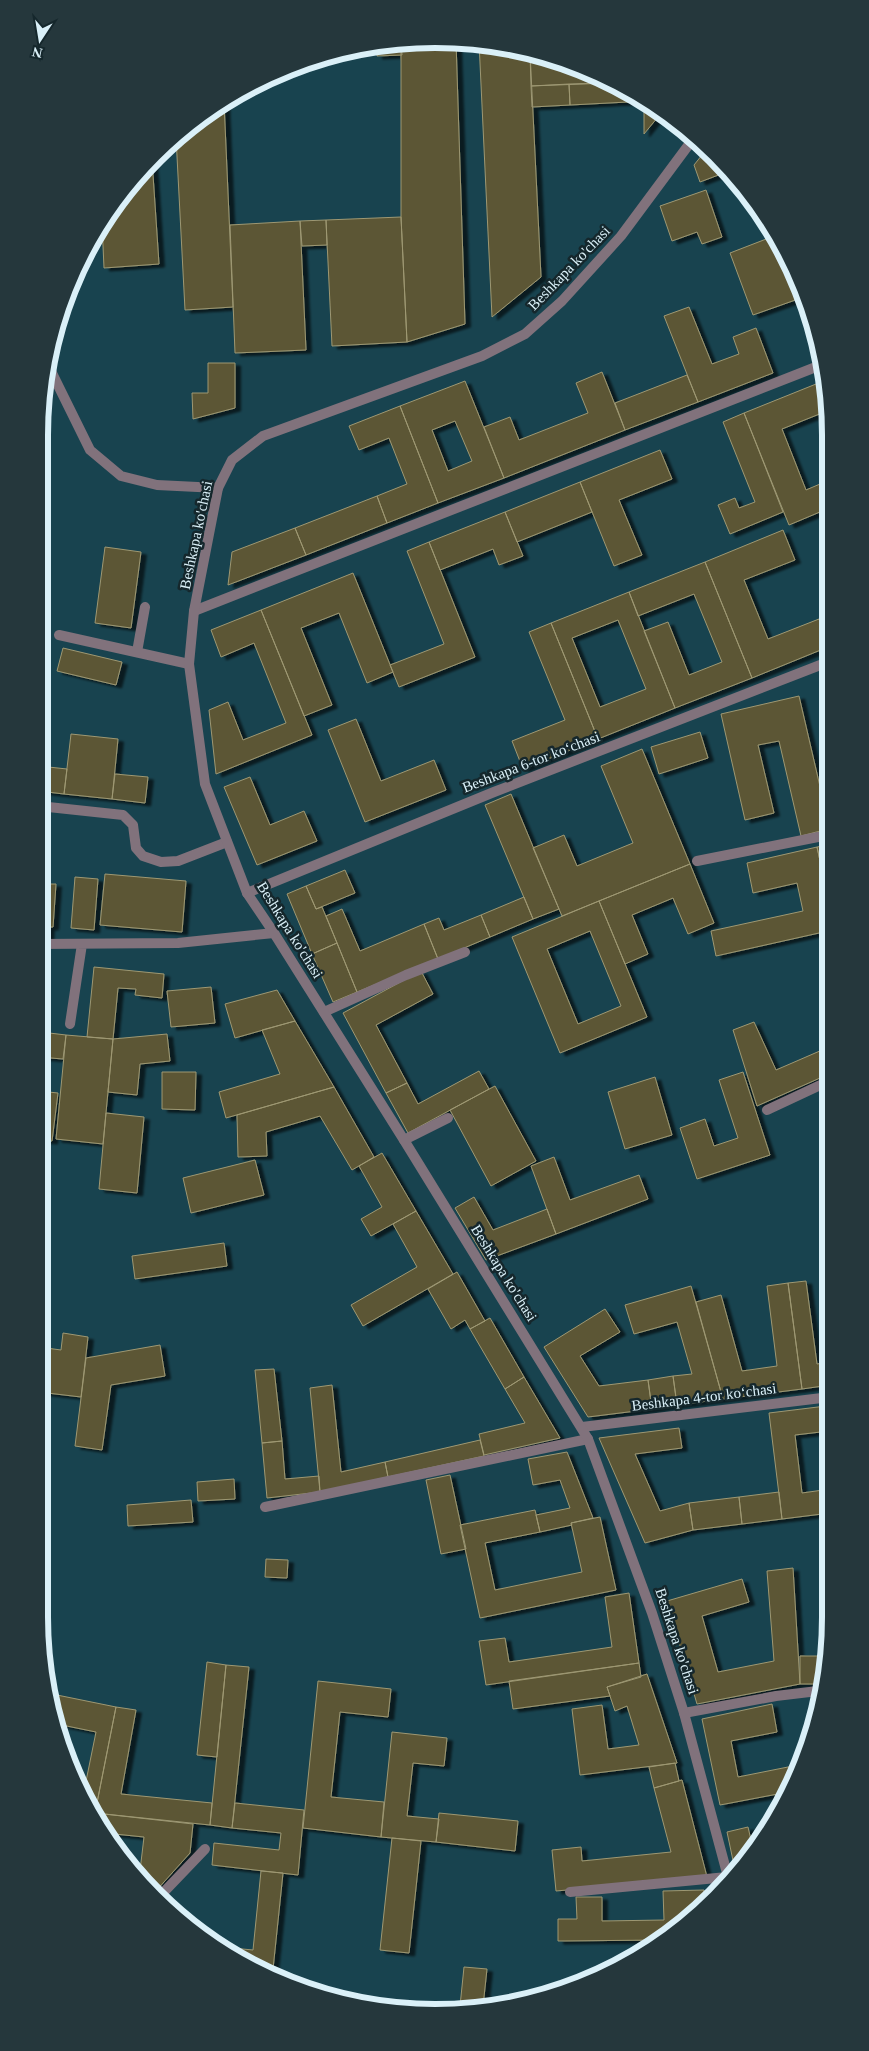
<svg xmlns="http://www.w3.org/2000/svg" width="869" height="2051" font-family="'Times New Roman',serif">
  <style>
    .building { fill: #5c5634; stroke: #9e9873; fill-rule: evenodd; filter: url(#shadow) }
    .lines { fill: none; stroke-linecap: round; stroke-linejoin: round }
    .service { stroke: #81727c; stroke-width: 10 }
    .minor { stroke: #81727c; stroke-width: 10 }
    .tertiary { stroke: #81727c; stroke-width: 10 }
    .labels { text-anchor: middle; stroke-width: 5; stroke-linejoin: round; paint-order: stroke }
    .street-label { font-size: 15px; fill: #daf0f8; stroke: #15272c }
    .rim { fill: none; stroke: #daf0f8; stroke-width: 6 }
  </style>
  <defs>
    <filter id="shadow"><feDropShadow dx="5.5" dy="3" stdDeviation="1" flood-color="#0009"/></filter>
  </defs>
  <rect width="100%" height="100%" fill="#18434f"/>
  <path class="building" d="M408 40 456 41 465 324 407 342 401 217V41Z
    M401 41 402 55 377 56V45Z
    M479 42 530 52 541 277 492 317Z
    M530 54 561 60 608 83 531 86Z
    M608 83 628 92V102L570 105 569 84Z
    M569 84 570 105 532 107 531 86Z
    M644 101 662 112 644 134Z
    M224 102 233 307 185 310 176 137 193 121Z
    M706 150 729 171 700 182 694 165Z
    M152 160 159 264 104 268 102 223 137 174Z
    M706 190 722 237 702 244 697 232 672 241 660 206Z
    M401 217 407 342 332 346 326 220Z
    M326 220 327 245 302 246 300 221Z
    M300 221 306 350 235 353 230 225Z
    M774 236 790 260 801 298 753 315 730 253Z
    M689 307 712 364 739 354 733 337 756 328 773 373 698 402 664 316Z
    M208 363H235V408L193 419 192 393H208Z
    M602 372 625 430 504 478 484 427 510 417 519 440 588 413 576 383Z
    M687 375 698 402 625 430 615 403Z
    M826 380 827 411 782 429 806 490 827 481V509L789 525 744 413Z
    M465 381 504 478 438 503 400 406ZM455 421 472 461 448 471 432 430Z
    M400 406 438 503 387 523 377 496 407 484 389 438 359 450 349 426Z
    M744 413 783 512 730 534 718 505 735 498 739 508 755 502 723 422Z
    M660 450 672 479 619 500 642 555 614 566 580 482Z
    M580 482 592 512 517 542 505 512Z
    M377 496 387 523 306 555 295 528Z
    M505 512 523 556 499 565 493 549 440 570 429 542Z
    M295 528 306 555 228 585 232 552Z
    M783 530 795 560 744 580 768 639 819 619 828 640V647L752 678 705 562Z
    M429 542 475 657 399 687 390 665 444 644 407 551Z
    M105 547 141 552 131 628 95 623Z
    M705 562 752 678 675 708 644 631 668 622 689 675 722 662 694 594 638 616 629 592Z
    M353 573 393 672 367 683 339 613 301 628 332 705 304 716 261 610Z
    M629 592 675 708 598 739 551 623ZM618 620 646 689 600 707 572 638Z
    M261 610 312 735 216 774 209 710 228 702 243 740 286 723 254 643 221 657 211 630Z
    M827 616 828 640 819 619Z
    M551 623 598 739 523 769 512 741 565 720 529 632Z
    M63 648 122 662 116 685 57 671Z
    M799 696 828 821V829L801 836 779 741 758 745 774 813 745 820 721 714Z
    M356 719 381 781 434 760 446 790 365 822 328 730Z
    M700 732 708 758 659 774 651 747Z
    M71 734 118 739 112 799 64 794Z
    M642 749 690 864 562 916 533 848 564 835 577 866 633 843 601 766Z
    M39 766 67 769 64 794 39 791Z
    M115 774 148 777 145 803 112 799Z
    M250 777 270 825 304 811 317 841 257 865 224 787Z
    M511 794 559 909 533 919 485 805Z
    M828 845V878L824 879 817 847Z
    M817 847 828 898V931L716 956 711 931 803 911 797 883 753 893 747 863Z
    M690 864 714 923 688 934 673 898 632 915 648 954 625 964 599 901Z
    M345 870 355 893 316 909 306 886Z
    M105 874 186 881 182 932 100 925Z
    M75 877 98 879 94 930 71 928Z
    M39 884H56L53 927H39Z
    M306 886 316 909 322 907 337 943 312 954 287 894Z
    M524 897 533 919 490 937 481 915Z
    M599 901 647 1017 560 1053 512 937ZM590 931 621 1006 578 1024 547 949Z
    M342 909 360 951 424 924 438 959 357 992 326 916Z
    M481 915 490 937 438 959 424 924 439 918 444 930Z
    M39 927H49L48 939H39Z
    M337 943 357 992 333 1002 312 954Z
    M94 967 164 974 162 998 135 995 136 989 118 988 113 1039 87 1037Z
    M421 971 433 994 376 1025 407 1083 386 1093 343 1013Z
    M211 987 215 1023 171 1027 167 991Z
    M277 990 295 1021 235 1038 225 1004Z
    M295 1021 334 1087 226 1118 219 1092 280 1074 262 1030Z
    M754 1022 776 1070 829 1047V1074L757 1106 733 1030Z
    M41 1032 66 1035 63 1059 39 1057Z
    M167 1034 170 1061 140 1064 137 1095 108 1092 113 1039Z
    M66 1035 113 1039 103 1144 56 1139Z
    M479 1071 489 1089 408 1133 386 1093 407 1083 418 1104Z
    M162 1072H196L195 1110 162 1109Z
    M743 1072 770 1155 697 1179 680 1128 705 1119 714 1146 738 1138 719 1080Z
    M655 1077 672 1135 625 1149 608 1092Z
    M495 1086 536 1161 491 1186 450 1110Z
    M334 1087 374 1157 352 1170 320 1116 266 1132 267 1156 238 1157 237 1115Z
    M39 1091 58 1093 52 1141 39 1140Z
    M106 1113 144 1117 137 1193 99 1189Z
    M382 1153 416 1211 371 1236 361 1219 382 1207 359 1166Z
    M554 1157 570 1200 639 1175 648 1199 556 1234 531 1166Z
    M255 1160 264 1195 191 1213 183 1178Z
    M474 1197 493 1230 547 1209 556 1234 486 1260 455 1208Z
    M416 1211 453 1274 363 1326 351 1305 417 1267 393 1224Z
    M224 1243 227 1266 135 1279 132 1256Z
    M457 1272 485 1321 470 1329 465 1320 451 1329 428 1289Z
    M806 1281 817 1364 830 1362V1385L802 1389 788 1283Z
    M788 1283 802 1389 723 1399 696 1302 721 1295 742 1371 777 1366 767 1286Z
    M691 1286 723 1399 677 1405 673 1376 692 1374 677 1322 634 1334 625 1305Z
    M605 1309 620 1332 580 1356 599 1386 648 1380 652 1409 588 1417 544 1347Z
    M490 1318 524 1377 505 1389 470 1329Z
    M63 1333 88 1337 81 1397 39 1392V1347L61 1350Z
    M160 1345 165 1376 111 1385 102 1450 75 1446 86 1358Z
    M274 1369 282 1441 262 1443 255 1370Z
    M673 1376 677 1405 652 1409 648 1380Z
    M524 1377 560 1438 484 1455 479 1434 525 1423 505 1389Z
    M332 1385 341 1472 385 1462 388 1477 320 1492 310 1388Z
    M826 1406 829 1431 795 1435 802 1493 830 1489V1513L782 1519 769 1413Z
    M679 1428 682 1448 635 1454 660 1511 689 1503 693 1530 645 1543 599 1438Z
    M480 1440 484 1456 388 1477 385 1462Z
    M282 1441 285 1479 319 1476 320 1492 267 1498 262 1443Z
    M567 1452 593 1518 571 1523 572 1525 540 1532 536 1515 570 1508 560 1480 533 1485 528 1459Z
    M450 1475 466 1549 441 1554 426 1480Z
    M234 1479 235 1499 198 1501 197 1482Z
    M779 1492 782 1519 742 1524 739 1497Z
    M739 1497 742 1524 693 1530 689 1503Z
    M191 1500 193 1522 128 1526 127 1505Z
    M535 1510 540 1532 485 1543 495 1590 582 1572 571 1523 600 1517 616 1590 480 1618 460 1525Z
    M266 1559 288 1560 287 1578 265 1577Z
    M793 1568 800 1684 697 1704 667 1601 742 1579 749 1602 702 1616 718 1672 774 1661 767 1571Z
    M629 1593 639 1663 486 1685 479 1641 505 1638 509 1662 612 1647 605 1597Z
    M800 1656H824L819 1684H800Z
    M207 1662 226 1665 217 1757 197 1755Z
    M639 1663 641 1677 607 1687 610 1696 513 1709 509 1681Z
    M226 1665 249 1667 232 1828 210 1825Z
    M647 1674 677 1763 580 1775 572 1709 602 1705 608 1749 639 1745 627 1706 615 1711 607 1687Z
    M318 1681 391 1689 388 1717 340 1712 331 1797 384 1802 381 1837 303 1828Z
    M52 1694 116 1707 95 1813 91 1812 83 1796 96 1732 57 1724Z
    M772 1704 777 1732 731 1741 738 1777 798 1765 783 1793 720 1805 702 1719Z
    M116 1707 136 1710 121 1794 212 1803 210 1825 95 1813Z
    M392 1732 447 1738 444 1766 413 1763 407 1816 439 1819 436 1842 381 1837Z
    M675 1763 679 1781 654 1788 649 1767Z
    M682 1780 707 1877 556 1891 552 1850 581 1847 582 1861 671 1852 654 1788Z
    M235 1803 304 1810 298 1875 212 1865 214 1843 279 1850 281 1833 232 1828Z
    M95 1813 193 1824 190 1853 155 1892 139 1879 144 1837 105 1833 95 1819Z
    M439 1813 518 1821 515 1851 436 1842Z
    M748 1827 753 1849 748 1858 735 1870 727 1832Z
    M392 1838 421 1841 409 1953 380 1950Z
    M261 1871 283 1873 273 1969 255 1967 237 1959 222 1947 253 1950Z
    M704 1890V1899L660 1940 558 1941V1919H577L576 1897H602V1921L664 1920 663 1891Z
    M464 1967 487 1969 483 2006H460Z"/>
  <g class="lines">
    <path class="service" d="M59 635 189 664
      M137 652 145 607
      M39 806 123 815 133 825 136 848 143 856 161 862 178 861 227 842
      M39 944 178 943 274 933
      M324 1012 406 975 465 952
      M70 1024 82 944
      M404 1140 448 1118
      M265 1507 588 1439
      M570 1892 727 1877"/>
    <path class="minor" d="M50 369 90 450 121 476 157 485 218 488
      M194 611 821 365
      M697 861 828 835
      M247 893 494 792 828 662
      M767 1110 829 1081
      M582 1427 830 1397
      M684 1713 776 1696 818 1691
      M160 1896 205 1849"/>
    <path class="tertiary" d="M693 139 621 236 562 301 525 334 482 356 263 436 232 460 218 488 194 611 189 664 205 784 247 893 274 933 404 1140 588 1439 652 1613 684 1713 728 1877"/>
  </g>
  <g class="labels">
    <g class="street-label">
      <text transform="translate(569 268) rotate(-46)" y="5">Beshkapa ko'chasi</text>
      <text transform="translate(196 535) rotate(-78)" y="5">Beshkapa ko'chasi</text>
      <text transform="translate(531 762) rotate(-21)" y="5">Beshkapa 6-tor koʻchasi</text>
      <text transform="translate(290 930) rotate(58)" y="5">Beshkapa ko'chasi</text>
      <text transform="translate(504 1273) rotate(58)" y="5">Beshkapa ko'chasi</text>
      <text transform="translate(704 1397) rotate(-7)" y="5">Beshkapa 4-tor koʻchasi</text>
      <text transform="translate(677 1641) rotate(72)" y="5">Beshkapa ko'chasi</text>
    </g>
  </g>
  <path d="M0 0H869V2051H0ZM435 48H435A387 387 0 0 1 822 435V1617A387 387 0 0 1 435 2004H435A387 387 0 0 1 48 1617V435A387 387 0 0 1 435 48Z" fill="#25373c" fill-rule="evenodd"/>
  <path class="rim" d="M435 48H435A387 387 0 0 1 822 435V1617A387 387 0 0 1 435 2004H435A387 387 0 0 1 48 1617V435A387 387 0 0 1 435 48Z"/>
  <g transform="translate(40 40) rotate(192)" stroke="#15272c" stroke-width="4" paint-order="stroke">
  <path d="M0-4L9 19L0 12L-9 19Z" fill="#daf0f8"/>
  <text y="-8" font-size="14" font-weight="bold" text-anchor="middle" fill="#daf0f8">N</text>
  </g>
</svg>
